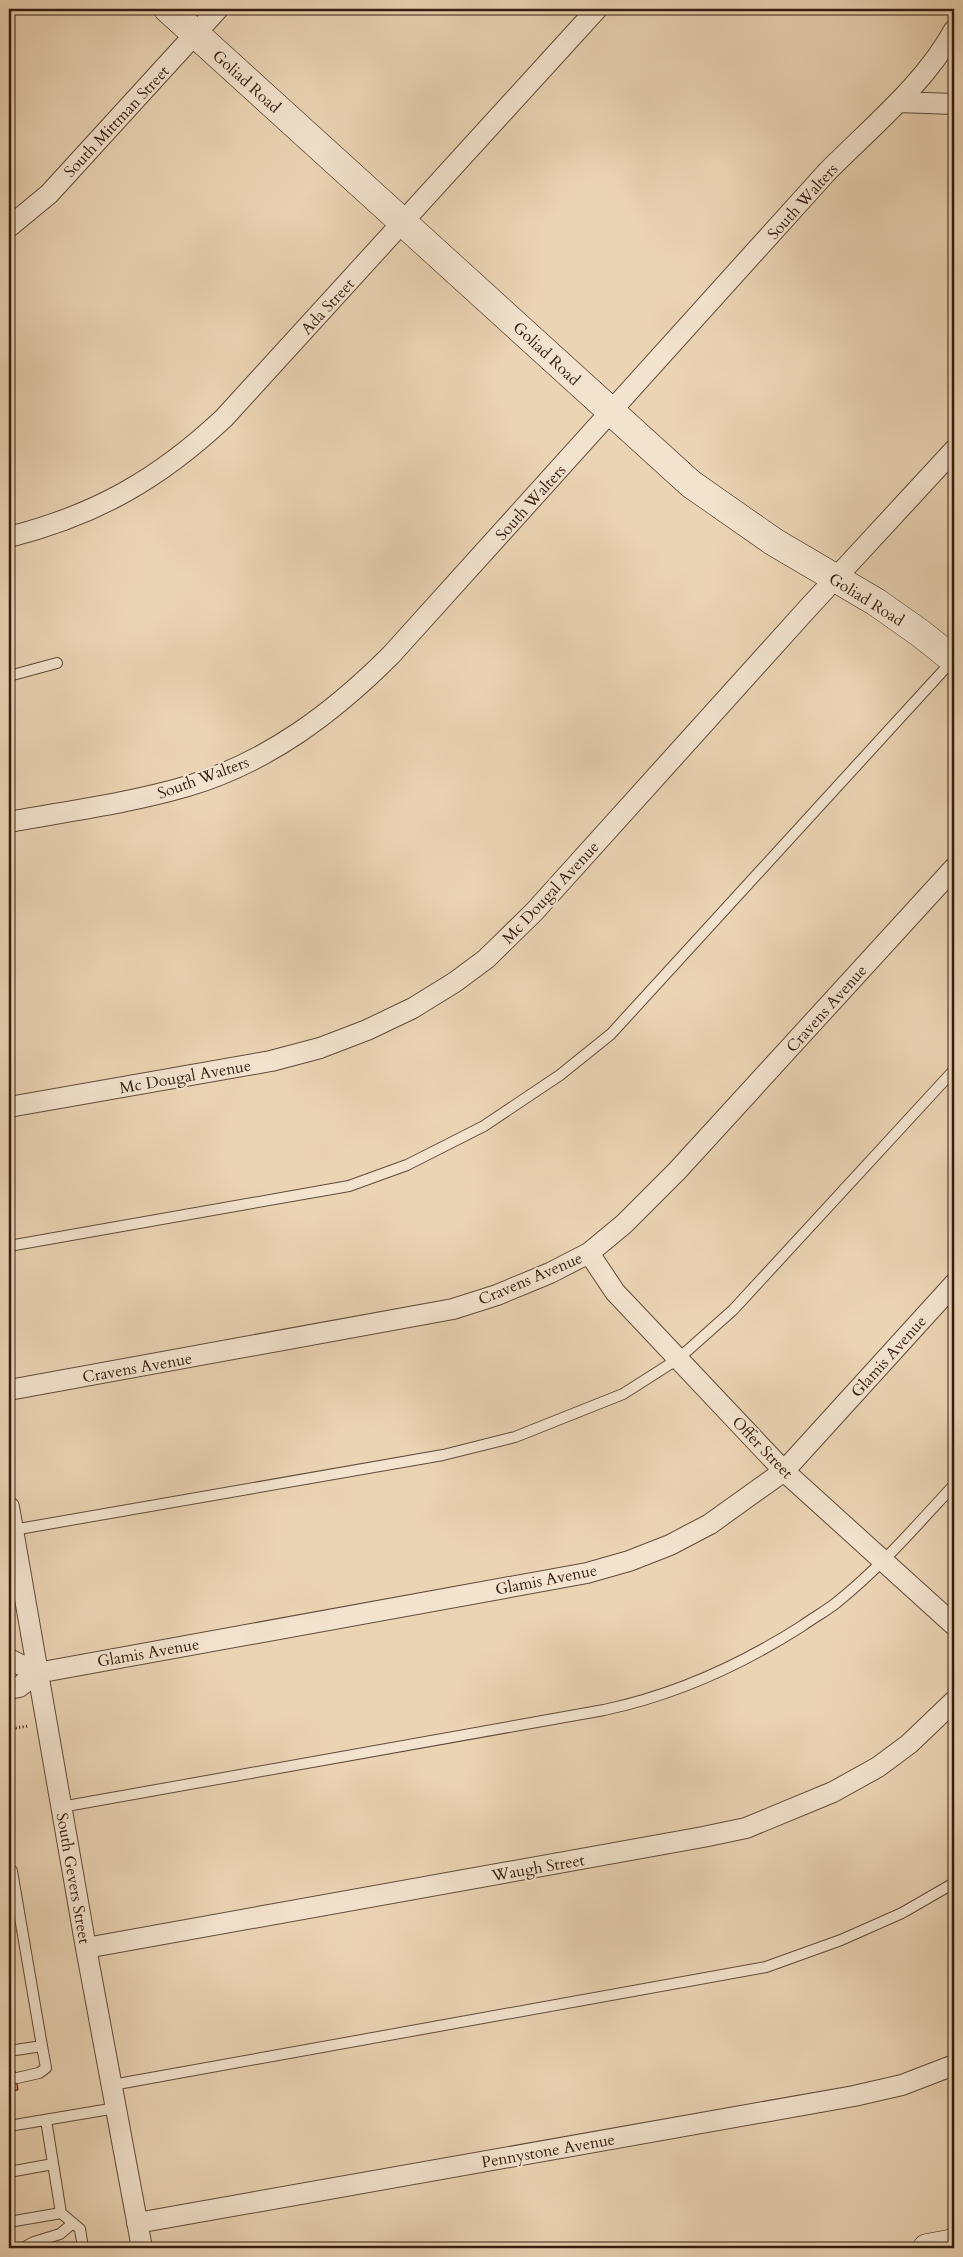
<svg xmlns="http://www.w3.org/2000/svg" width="963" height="2257" font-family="Cardo,serif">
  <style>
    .building { fill: #d99772; stroke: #351c10; filter: url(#shadow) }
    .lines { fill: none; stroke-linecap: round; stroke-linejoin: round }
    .service-casing { stroke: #624a39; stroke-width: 12 }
    .minor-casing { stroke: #624a39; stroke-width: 22 }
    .secondary-casing { stroke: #351c10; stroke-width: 29 }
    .path { stroke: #351c10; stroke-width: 3; stroke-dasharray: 1 2.5; stroke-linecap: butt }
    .service { stroke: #f2e3ce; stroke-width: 10 }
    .minor { stroke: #f2e3ce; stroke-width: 20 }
    .secondary { stroke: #f2e3ce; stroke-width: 28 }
    .labels { text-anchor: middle; stroke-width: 4.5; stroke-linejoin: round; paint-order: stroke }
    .street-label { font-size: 16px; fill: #351c10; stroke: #f2e3ce }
  </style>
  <defs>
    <filter id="shadow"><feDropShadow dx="-4.5" dy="4.5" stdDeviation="0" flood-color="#0004"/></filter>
  </defs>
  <rect width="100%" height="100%" fill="#ebd4b4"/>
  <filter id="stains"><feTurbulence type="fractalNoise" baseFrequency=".004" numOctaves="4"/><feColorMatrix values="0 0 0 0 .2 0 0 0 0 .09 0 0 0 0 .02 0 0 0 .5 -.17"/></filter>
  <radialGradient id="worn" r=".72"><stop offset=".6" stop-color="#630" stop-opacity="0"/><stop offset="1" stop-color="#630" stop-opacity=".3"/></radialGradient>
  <path class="building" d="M15 2071 18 2090 9 2091V2072Z"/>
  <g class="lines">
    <defs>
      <path id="service" d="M9 676 57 663
        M9 1246 349 1186 407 1165 484 1126 560 1075 611 1034 952 661
        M13 1530 443 1455 515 1437 623 1394 678 1359 733 1310 954 1070
        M61 1807 604 1710C675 1695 741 1665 802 1626 813 1618 826 1611 836 1603 880 1568 916 1526 954 1485
        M9 1871H12L42 2046 9 2051
        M17 2078 39 2073 46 2068 42 2046
        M112 2085 766 1967 841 1940 902 1913 954 1883
        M9 2126 116 2108
        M9 2172 53 2164
        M61 2213 80 2229 83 2248
        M9 2222 61 2213 46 2120
        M23 2248 34 2242 60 2234 73 2223"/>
      <path id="minor" d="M898 102 954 104
        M9 227 49 194 218 9
        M9 537C96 515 159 479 224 418L597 9
        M9 822C69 811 130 803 188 786 268 762 333 713 391 655L826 173C870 128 924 85 954 30
        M9 1107 271 1061 320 1048 367 1030 413 1008 455 982 486 959 534 912 809 607 954 450
        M589 1253 615 1292 784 1471 954 1625
        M9 1390 453 1309 497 1295 550 1273 589 1253 624 1224 677 1171 954 868
        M9 1507 86 1948 142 2248
        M9 1659 37 1673
        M9 1689 19 1687 37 1673 587 1573 629 1561 670 1545 710 1524 784 1471 954 1284
        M86 1948 703 1837 746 1828 833 1792 878 1767 909 1744 954 1701
        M137 2223 854 2096 902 2085 954 2065"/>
      <path id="secondary" d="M168 9 691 484 774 542 876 602 920 633 954 660
        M927 2248 954 2243"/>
    </defs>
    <use href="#service" class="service-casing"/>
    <use href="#minor" class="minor-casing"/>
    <use href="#secondary" class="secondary-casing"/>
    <path class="path" d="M9 1726 16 1728 28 1726"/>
    <use href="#service" class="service"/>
    <use href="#minor" class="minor"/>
    <use href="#secondary" class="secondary"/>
  </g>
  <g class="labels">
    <g class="street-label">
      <text transform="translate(247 81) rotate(42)" y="6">Goliad Road</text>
      <text transform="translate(116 121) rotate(-47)" y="6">South Mittman Street</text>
      <text transform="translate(802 201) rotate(-48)" y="6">South Walters</text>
      <text transform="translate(327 306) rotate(-47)" y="6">Ada Street</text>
      <text transform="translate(547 353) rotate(43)" y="6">Goliad Road</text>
      <text transform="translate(530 502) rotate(-48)" y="6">South Walters</text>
      <text transform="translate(867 599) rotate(32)" y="6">Goliad Road</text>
      <text transform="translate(203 777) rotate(-20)" y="6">South Walters</text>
      <text transform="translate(550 892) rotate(-47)" y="6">Mc Dougal Avenue</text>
      <text transform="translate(826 1008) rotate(-48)" y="6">Cravens Avenue</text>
      <text transform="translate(185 1076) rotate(-10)" y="6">Mc Dougal Avenue</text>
      <text transform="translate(530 1278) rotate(-23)" y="6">Cravens Avenue</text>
      <text transform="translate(888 1356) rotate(-48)" y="6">Glamis Avenue</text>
      <text transform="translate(137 1367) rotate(-10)" y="6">Cravens Avenue</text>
      <text transform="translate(763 1447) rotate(46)" y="6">Offer Street</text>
      <text transform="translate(546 1579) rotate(-11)" y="6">Glamis Avenue</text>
      <text transform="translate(148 1652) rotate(-10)" y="6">Glamis Avenue</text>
      <text transform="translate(538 1867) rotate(-10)" y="6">Waugh Street</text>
      <text transform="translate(74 1878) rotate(80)" y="6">South Gevers Street</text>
      <text transform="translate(548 2150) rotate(-10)" y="6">Pennystone Avenue</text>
    </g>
  </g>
  <rect width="963" height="2257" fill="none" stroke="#ebd4b4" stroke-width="30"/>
  <rect x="10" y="10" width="943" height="2237" fill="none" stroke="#351c10" stroke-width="2.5"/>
  <rect x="15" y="15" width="933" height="2227" fill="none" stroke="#351c10"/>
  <rect width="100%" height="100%" filter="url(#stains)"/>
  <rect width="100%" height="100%" fill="url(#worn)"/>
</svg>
